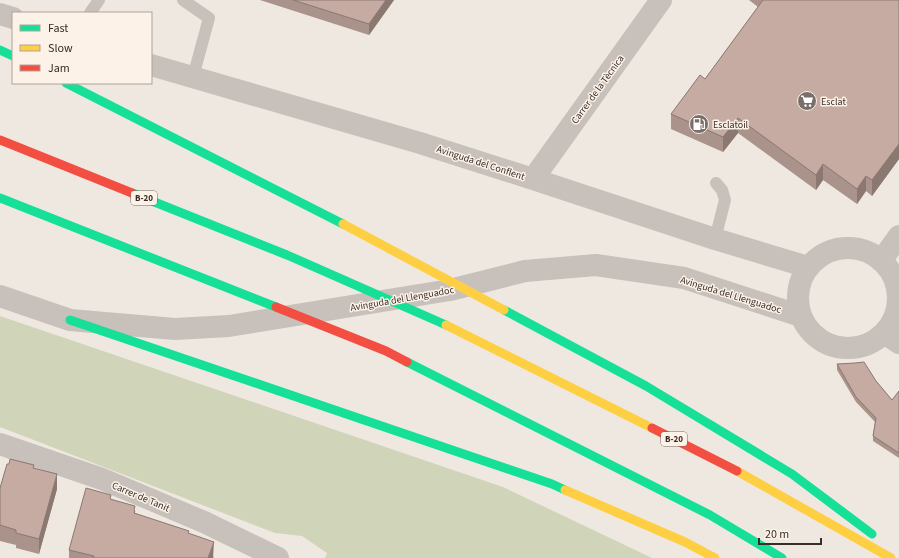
<svg xmlns="http://www.w3.org/2000/svg" width="899" height="558" font-family="'Source Sans 3',sans-serif">
  <style>
    .green { fill: #d0d5b9 }
    .lines { fill: none; stroke-linecap: round; stroke-linejoin: round }
    .lane { stroke: #c8c0ba; stroke-width: 12 }
    .street { stroke: #c8c0ba; stroke-width: 22 }
    .fast { stroke: #16e098; stroke-width: 9 }
    .slow { stroke: #ffcf43; stroke-width: 9 }
    .jam { stroke: #f24e42; stroke-width: 9 }
    .wall { fill: #a9938a }
    .shaded-wall { fill: #8a7871 }
    .building { fill: #c5aba1; stroke: #8a7871 }
    .labels { text-anchor: middle; stroke-width: 3; stroke-linejoin: round; paint-order: stroke }
    .shield { fill: #fcf2e8; stroke: #746861; stroke-width: 1 }
    .shield-label { font-size: 9px; font-weight: bold; fill: #392d27 }
    .street-label { font-size: 10px; fill: #392d27; stroke: #fcf2e8 }
    .poi-label { font-size: 10px; fill: #392d27; stroke: #fcf2e8; text-anchor: start }
  </style>
  <rect width="100%" height="100%" fill="#efe8e1"/>
  <path class="green" d="M0 316 503 487 652 558H325L327 553 302 536 275 533 0 427Z"/>
  <g class="lines">
    <path class="lane" d="M183 0 209 18 193 77
      M90 13 99 0
      M715 239 725 200 722 190 716 183"/>
    <path class="street" d="M0 14 13 18
      M151 65 420 143 533 179 715 239 808 267
      M533 179 661 0
      M798 298a50 50 0 1 1 100 0a50 50 0 1 1-100 0Z
      M881 261 899 236
      M0 296 70 320 175 329 229 326 450 290 525 271 596 265 684 278 801 316
      M884 333 899 343
      M0 444 102 479 204 522 278 558"/>
    <path class="fast" d="M0 50 13 56
      M66 83 343 224
      M132 193 287 255 446 325
      M0 198 276 307
      M504 310 646 386 792 474 872 534
      M70 320 552 484 565 490
      M407 362 710 515 782 558"/>
    <path class="slow" d="M343 224 504 310
      M446 325 652 428
      M737 471 891 558
      M565 490 685 542 715 558"/>
    <path class="jam" d="M0 140 132 193
      M276 307 386 351 407 362
      M652 428 737 471"/>
  </g>
  <path class="wall" d="M260 0H394L369 35Z
    M749 0H899V159L872 196 866 191 857 204 823 180 816 190 738 133 723 152 671 129V114L705 79 758 7Z
    M837 364 876 381 892 400 899 391V458L873 441V436L875 422 856 402 837 370Z
    M34 468 57 489 39 554 16 548V545L0 541V488Z
    M111 499 135 511V513L189 534 214 557 213 558H69V550Z"/>
  <path class="shaded-wall" d="M386 0H394L369 35V24Z
    M738 118V133L723 152V137Z
    M899 144V159L872 196V180Z
    M823 164V180L816 190V175Z
    M866 176V191L857 204V189Z
    M57 474V489L39 554V539Z
    M214 542 213 558H208Z"/>
  <path class="building" d="M293 0H386L369 24Z
    M763 0H899V144L872 180 866 176 857 189 823 164 816 175 738 118 723 137 671 114 700 75 705 79Z
    M864 362 876 381 892 400 899 391V453L873 436 876 418 856 397 837 364 855 363Z
    M10 459 34 465 33 468 57 474 39 539 16 533V530L0 525V488L7 464H9Z
    M86 488 111 495 110 499 135 506 134 510 135 511 134 513 189 531 188 533 214 542 208 558H93L94 556 69 550Z"/>
  <defs>
    <symbol id="supermarket-disc" viewBox="-11 -11 22 22"><circle r="9.5" fill="#796e68" stroke="#fcf2e8"/><path d="M-6-5.5h2.5l.6 2H6L4.5 2H-2.5L-4.4-4H-6ZM-1.5 3.2a1.3 1.3 0 1 0 .1 0ZM3 3.2a1.3 1.3 0 1 0 .1 0Z" fill="#fff"/></symbol>
    <symbol id="fuel-disc" viewBox="-11 -11 22 22"><circle r="9.5" fill="#796e68" stroke="#fcf2e8"/><path d="M-5.5-6h7V0h2V4h1.3V-2.5L3-4.5l.8-.8L6-3V5H2.5V1h-1V6h-7ZM-4.2-4.7v3.2H.2V-4.7Z" fill="#fff"/></symbol>
  </defs>
  <g fill-rule="evenodd">
    <use href="#supermarket-disc" x="796" y="90" width="22" height="22"/>
    <use href="#fuel-disc" x="688" y="113" width="22" height="22"/>
  </g>
  <g class="labels">
    <g class="shield">
      <rect x="131" y="191" width="26" height="14" rx="3"/>
      <rect x="661" y="432" width="26" height="14" rx="3"/>
    </g>
    <g class="shield-label">
      <text x="144" y="201">B-20</text>
      <text x="674" y="442">B-20</text>
    </g>
    <g class="street-label">
      <text transform="translate(597 89) rotate(-54)" y="4">Carrer de la Tècnica</text>
      <text transform="translate(481 162) rotate(18)" y="4">Avinguda del Conflent</text>
      <text transform="translate(731 294) rotate(17)" y="4">Avinguda del Llenguadoc</text>
      <text transform="translate(402 298) rotate(-10)" y="4">Avinguda del Llenguadoc</text>
      <text transform="translate(141 496) rotate(23)" y="4">Carrer de Tanit</text>
    </g>
    <g class="poi-label">
      <text x="821" y="105">Esclat</text>
      <text x="713" y="128">Esclatoil</text>
    </g>
  </g>
  <rect x="12" y="12" width="140" height="72" fill="#fcf2e8" stroke="#aea39b"/>
  <rect x="20" y="25" width="20" height="6" fill="#16e098" stroke="#aea39b"/>
  <text x="48" y="32" font-size="12" fill="#392d27">Fast</text>
  <rect x="20" y="45" width="20" height="6" fill="#ffcf43" stroke="#aea39b"/>
  <text x="48" y="52" font-size="12" fill="#392d27">Slow</text>
  <rect x="20" y="65" width="20" height="6" fill="#f24e42" stroke="#aea39b"/>
  <text x="48" y="72" font-size="12" fill="#392d27">Jam</text>
  <path d="M759 538v6h62v-6" fill="none" stroke="#392d27" stroke-width="2"/>
  <text x="765" y="538" font-size="12" fill="#392d27" stroke="#fcf2e8" stroke-width="3" paint-order="stroke">20 m</text>
</svg>
